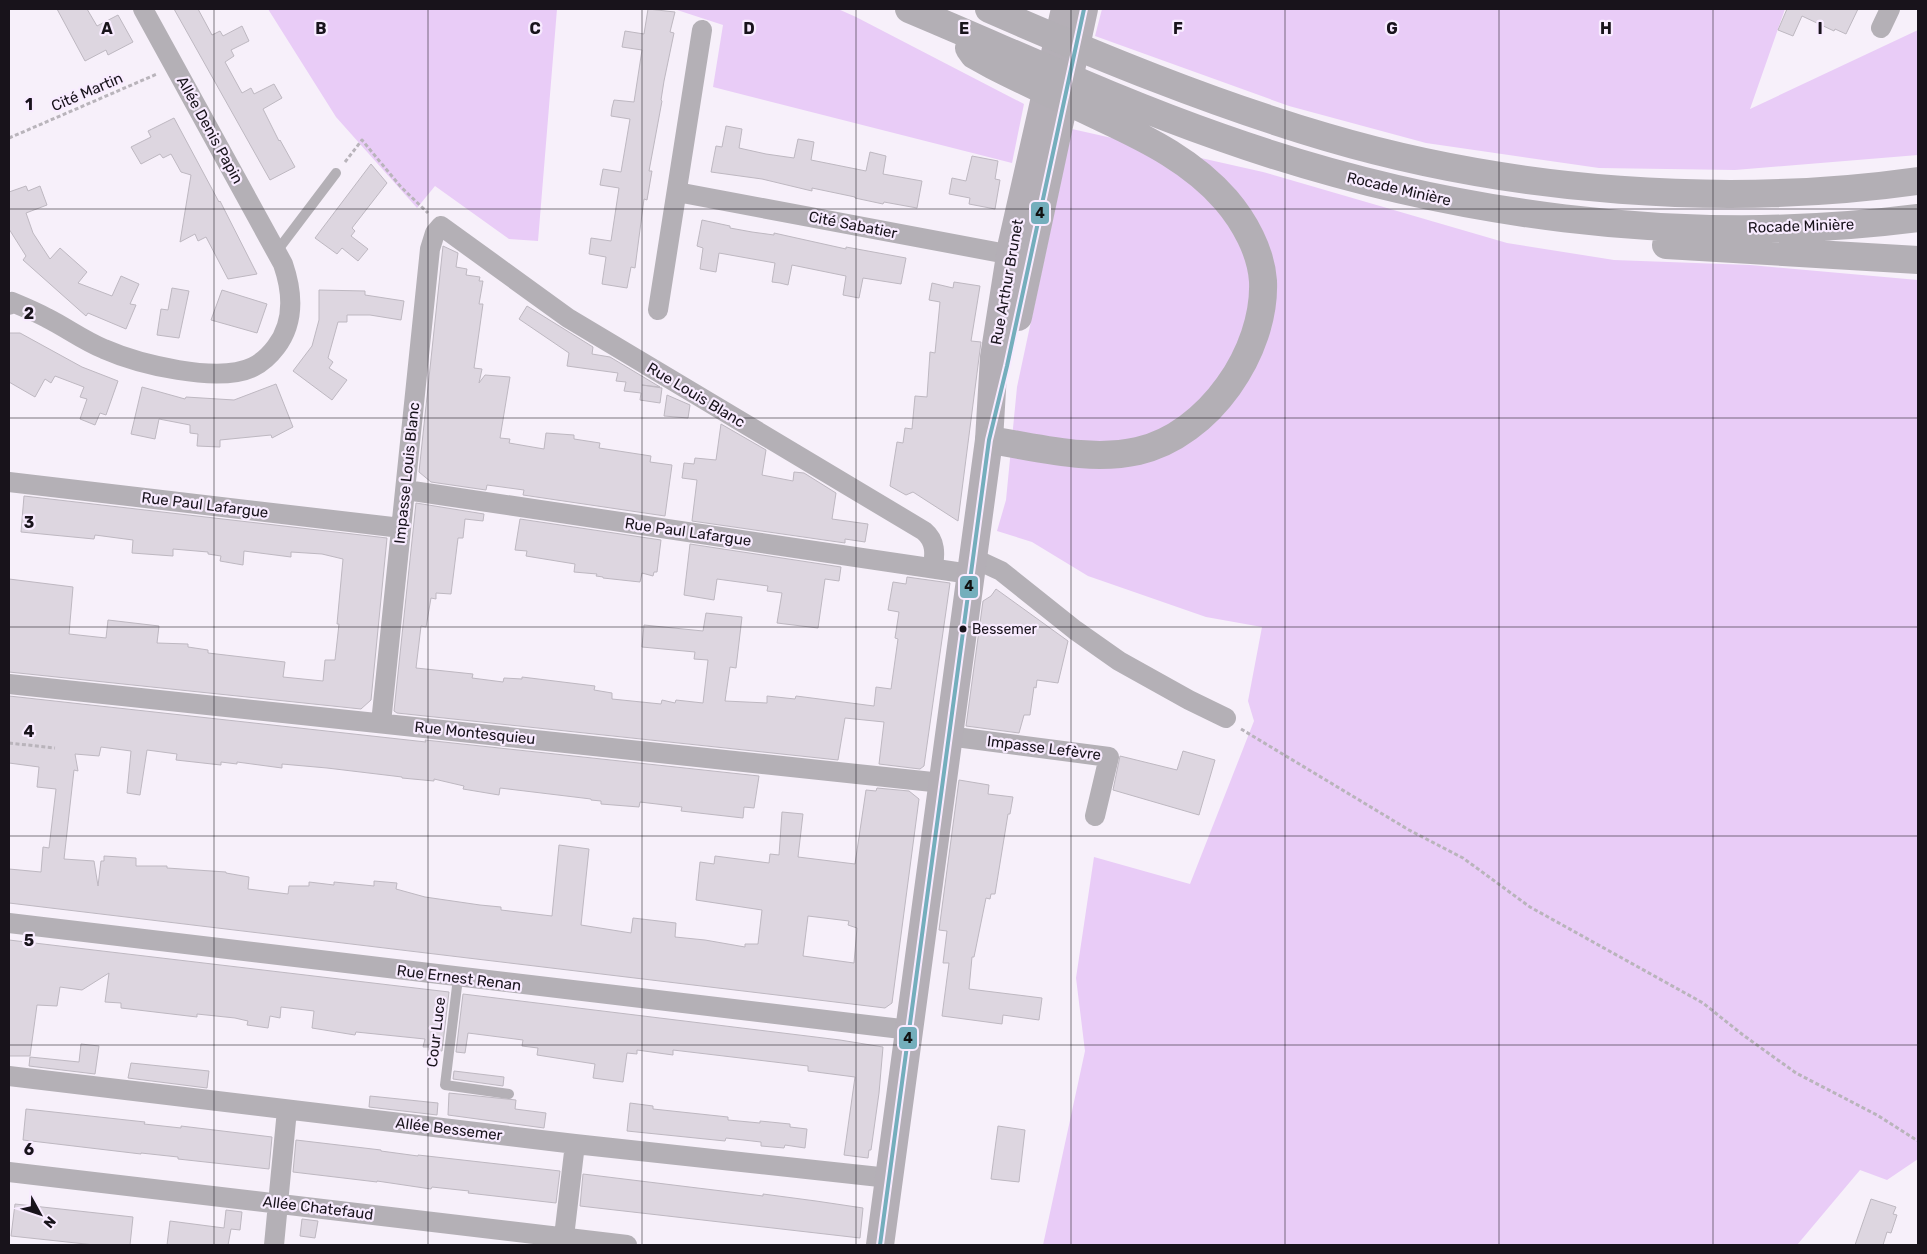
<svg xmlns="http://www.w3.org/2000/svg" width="1927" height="1254" font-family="Rubik,sans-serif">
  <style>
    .green { fill: #e9ccf7 }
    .building { fill: #ddd6e0; stroke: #beb8c1; fill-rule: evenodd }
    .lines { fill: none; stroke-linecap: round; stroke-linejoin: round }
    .path { stroke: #b9b4bb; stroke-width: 3; stroke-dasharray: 4 2.5; stroke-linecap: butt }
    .lane { stroke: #b4b0b6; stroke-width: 10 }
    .street { stroke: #b4b0b6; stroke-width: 20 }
    .secondary { stroke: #b4afb6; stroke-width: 28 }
    .highway { stroke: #b3afb5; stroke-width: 28 }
    .bus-1-casing { stroke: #f8ebff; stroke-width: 8 }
    .bus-1 { stroke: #74aebc; stroke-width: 4 }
    .grid { fill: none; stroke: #18131b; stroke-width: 1; stroke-opacity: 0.55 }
    .bus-dot { fill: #18131b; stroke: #f8ebff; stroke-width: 2 }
    .labels { text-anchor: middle; stroke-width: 4.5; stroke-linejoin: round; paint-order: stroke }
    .bus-label { font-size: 14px; fill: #18131b; stroke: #f8ebff; text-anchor: start }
    .street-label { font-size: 15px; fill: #18131b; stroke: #f8ebff }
    .grid-label { font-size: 16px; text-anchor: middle; font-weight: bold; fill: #18131b; stroke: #f8ebff; stroke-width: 4.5; stroke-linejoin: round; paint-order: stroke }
    .line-badge { stroke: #f8ebff; stroke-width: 2 }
    .pale-badge-label { font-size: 14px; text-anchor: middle; font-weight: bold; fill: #111 }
  </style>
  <rect width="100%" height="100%" fill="#f7f0fa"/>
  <path class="green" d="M268 9H557L538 241 509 239 435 186 417 208 336 117Z
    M674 9H838L856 17 1024 104 1012 163 713 87 723 25Z
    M1102 9H1785L1750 109 1918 30V155L1735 170 1599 168 1426 143 1289 106 1095 36Z
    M1072 129 1263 172 1507 243 1614 260 1750 265 1918 280V1159L1887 1180 1860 1170 1797 1245H1043L1085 1051 1076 978 1094 857 1190 884 1254 721 1248 701 1262 627 1206 617 1088 576 1032 542 997 531 1006 500 1017 387Z"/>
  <path class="building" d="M57 9H87L97 26 118 15 133 42 108 55 106 50 85 61Z
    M174 9H198L212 35 220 31 223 36 242 26 249 41 231 50 234 56 225 62 242 93 251 88 254 94 274 84 282 98 263 109 279 141 280 140 295 167 270 180Z
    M648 9 675 12 670 32 674 33 664 81 661 100 662 101 649 171H652L647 200 644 199 635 268 631 267 627 288 602 284 606 257 589 254 591 238 611 241 619 188 600 185 603 169 621 172 630 119 611 116 612 108 614 100 634 102 642 50 622 47 625 31 644 34Z
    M1786 9H1858L1846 34 1835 29 1834 31 1802 16 1793 36 1778 30 1787 9Z
    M174 118 219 202 220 201 257 274 228 279 206 237 198 241 195 234 180 242 191 175 181 172 171 154 163 158 160 154 141 164 131 147 151 137 148 131Z
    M726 126 742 129 739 148 766 154 794 158 798 139 814 142 811 160 866 171 870 152 886 156 883 174 922 181 917 208 884 202 883 204 855 198V197L812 188V191L762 179 711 172 716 146 722 147Z
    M972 156 998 161 995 179 1000 180 995 209 969 204 970 198 949 194 952 178 966 181Z
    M371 164 387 183 352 228 355 231 351 236 368 249 358 261 342 248 337 254 315 238Z
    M26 186 28 191 40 186 47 205 26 213 33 233 50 259 60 248 87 272 78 283 112 296 121 276 139 284 130 304 136 305 126 329 88 313 86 316 23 260 26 256 9 229V192Z
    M702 220 730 226V228L752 232 774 235V233L846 249V247L906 258 901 284 863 278 859 298 843 295 846 276 792 265 788 285 780 283 772 282 775 263 719 253 716 272 700 269 703 248 697 246Z
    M443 246 458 253 456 267 467 269 466 275 480 277 479 281H483L479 304H483L474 368 482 369 479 383 485 375 510 377 500 438 510 439 509 443 544 449 546 433 574 435V439L600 443 599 448 651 456 650 462 672 465 665 516 523 495 524 490 487 485 486 490 431 482 419 472Z
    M954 282 980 286 971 341 981 342 958 521 913 492 906 495 890 486 897 442 903 443 905 428 912 429 915 396 927 397 930 352 935 353 940 302 929 300 932 283 953 288Z
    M172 288 189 291 179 338 157 335 161 309 168 310Z
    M222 290 267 304 257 333 211 320Z
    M319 290 365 291V295L404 301 401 320 370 315H347V322H338L328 358 333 362 329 368 347 380 332 400 293 371 312 346 319 320Z
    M527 306 593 347 592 354 610 357 660 387 642 385 662 388 660 403 640 400 641 393 624 391 626 382 616 381 618 373 567 366 569 353 519 319Z
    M9 333H20L82 367 118 381 106 415 100 413 95 425 80 419 87 399 80 397 84 387 55 376 51 383 45 379 35 397 9 382Z
    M276 384 293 427 272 438 271 435 220 440V447L197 446 198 434 190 433V425L159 419 155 439 131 434 142 387 185 399 186 397 234 400Z
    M667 395 690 405 688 418 664 416Z
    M721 424 766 450 762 475 793 481 794 472 804 473 836 493 832 519 868 524 865 542 845 539V543L692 521 697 480 682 478 684 463 694 464 695 458 716 460Z
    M24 496 387 538 371 700 361 709 9 672V579L73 587 69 634 106 638 108 620 159 626 157 643 188 644V647L208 650V653L285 662 283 677 323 681 325 660H335L339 624H337L343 559 322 554 291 552V557L244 551 243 565 220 561 221 556 208 554V552L173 549V556L132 553 133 540 95 535 94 539 21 532Z
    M416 503 484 514 483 521 465 519 463 538H458L451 594 436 593V599L431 598 426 627 421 626 416 668 473 674 472 678 503 682 504 678 522 679V677L595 686 594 690 612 693V699L661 704 662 700 675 703 676 700 703 703 708 660 694 659 695 652 642 647 644 625 703 631 706 613 742 617 736 668 730 667 725 701 767 703V696L795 699 796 696 874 706 876 687 891 689 898 639 895 638 899 612 888 610 893 582 906 584 907 577 950 583 924 766 920 769 879 764 884 722 845 718 838 760 397 713 394 711Z
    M520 519 661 540 657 572H654L653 576 642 573 640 582 603 578V577L596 576 597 574 574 572 575 564 526 556 527 551 515 550Z
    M690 544 841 567 839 581 825 579 818 628 777 623 782 593 767 591 768 586 717 579 714 600 684 595Z
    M996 589 1068 641 1058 683 1037 680 1036 688 1034 687 1030 715H1024L1019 733 966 726 983 601 991 596Z
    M9 696 426 742 425 740 759 776 754 808 744 807 743 818 681 811 682 807 640 802 639 807 601 804V801L591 800V799L500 788 499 795 463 789 464 786 434 779V781L402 778V777L327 768 282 764V768L237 762V764L221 762V765L176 760 177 754 147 750 140 795 127 793 131 751 101 747 99 756 75 754 78 771 74 770 64 859 94 861 98 886 101 861H104V856L136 858V866H167V868L226 872V873L249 877 248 889 288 894 289 886H309V882L334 885V882L374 886V881L397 883 396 889 425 897 480 905 501 907V910L552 916 559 845 589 849 581 925 631 933 633 918 676 923 675 937 705 940 745 947V944H758L762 910 696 900 700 862 714 864 715 856 769 863 770 854 779 855 782 812 803 814 798 857 855 864 866 790 876 791 877 788 909 791 919 799 892 1003 885 1008 9 903V869L41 872 43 847 49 848 56 789 37 787 39 767 9 763ZM808 916 849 921 848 925 857 928 854 963 803 956Z
    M1183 751 1215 760 1199 815 1113 790 1120 756 1177 770Z
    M959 780 989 785 988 794 1013 797 1010 814H1008L995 894H991L990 899 986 898 974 957H972L969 989 1042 998 1039 1020 1003 1015 1002 1024 942 1016 949 963H943L947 931 939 930Z
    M9 940 449 992 442 1051 430 1050V1047H423L425 1039 356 1032 355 1035 312 1028 314 1011 281 1007 280 1018 270 1016 268 1028 247 1025 248 1021 235 1018 197 1014V1017L121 1008V1003L105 1002 109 973 82 990 60 987 57 1006 37 1005 30 1056H9Z
    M463 994 840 1040 883 1047 879 1093 871 1150H869L868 1158 844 1155 855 1077 808 1071V1066L673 1050V1055L637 1050V1054L627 1053 623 1082 593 1078 595 1064 537 1055 538 1048 522 1046 523 1040 468 1033 465 1053 456 1052Z
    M81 1044 99 1046 95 1074 29 1066 30 1057 79 1062Z
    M131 1063 209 1071 207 1088 128 1078Z
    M454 1071 504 1077 503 1086 453 1079Z
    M449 1093 516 1100 515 1109 546 1113 544 1128 448 1115Z
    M370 1096 438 1103 437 1115 369 1107Z
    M630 1103 653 1106V1109L728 1117V1120L760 1123V1121L790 1124V1127L807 1129 805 1148 785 1145 784 1148 761 1146V1142L726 1138 725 1141 627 1131Z
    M26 1109 145 1122 144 1124 181 1128V1126L272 1137 269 1169 178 1159V1157L141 1153V1154L23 1140Z
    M998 1126 1025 1130 1019 1182 991 1179Z
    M296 1140 381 1150V1151L418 1156V1155L560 1171 556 1203 468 1193 469 1191 432 1187 431 1189 377 1181V1182L293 1172Z
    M583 1174 763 1196V1194L816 1201 863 1208 860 1238 580 1206Z
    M1871 1199 1896 1207 1893 1214 1897 1215 1891 1233 1887 1232 1883 1245H1855Z
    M15 1204 133 1217 130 1245H95L11 1236Z
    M226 1210 242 1212 240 1230 231 1229 228 1245H167L170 1221 224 1228Z
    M302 1219 318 1221 315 1238 300 1236Z"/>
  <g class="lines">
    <path class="path" d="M9 138 157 74
      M345 162 362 140 401 187 428 213
      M1241 729 1409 830 1463 858 1530 907 1703 1003 1743 1035 1796 1073 1877 1115 1918 1141
      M9 743 55 748"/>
    <path class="lane" d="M277 251 336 173
      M458 978 445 1085 509 1094"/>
    <path class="street" d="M1881 28 1890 9
      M677 192 1023 257
      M9 305 12 302C24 307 36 312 47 318 67 328 84 341 104 349 138 364 218 384 253 367 261 363 270 355 276 347 295 322 293 293 283 264L143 9
      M658 310 702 30
      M9 482 401 528
      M406 490 970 574
      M973 558 1001 571 1075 630 1119 661 1189 700 1226 718
      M9 684 942 783
      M381 723 430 249 435 233 441 226 568 318 924 531C936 541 935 554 933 568
      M948 736 1109 757 1095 816
      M9 923 910 1030
      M9 1076 575 1144 889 1178
      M9 1172 627 1245
      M274 1245 287 1110
      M563 1245 575 1144"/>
    <path class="secondary" d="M1018 317 1084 9
      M880 1245 989 440 994 357 1012 243 1065 9"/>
    <path class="highway" d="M909 9C1012 52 1114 100 1220 137 1443 216 1683 248 1918 218
      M989 9C1099 57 1211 103 1326 137 1512 192 1726 208 1918 181
      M969 48 974 55 992 65C1029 84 1067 101 1104 119 1149 140 1193 162 1226 200 1244 221 1261 251 1263 281 1266 351 1209 435 1138 451 1089 462 1037 447 989 440
      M1666 245 1918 260"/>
    <defs>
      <path id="bus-1" d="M880 1245 989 440 1007 366 1084 9"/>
    </defs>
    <use href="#bus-1" class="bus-1-casing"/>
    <use href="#bus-1" class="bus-1"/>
  </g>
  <path class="grid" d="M214 9V1245M428 9V1245M642 9V1245M856 9V1245M1071 9V1245M1285 9V1245M1499 9V1245M1713 9V1245M9 209H1918M9 418H1918M9 627H1918M9 836H1918M9 1045H1918"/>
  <circle class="bus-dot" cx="963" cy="629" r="4.5"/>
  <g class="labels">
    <g class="bus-label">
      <text x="972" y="634">Bessemer</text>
    </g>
    <g class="street-label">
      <text transform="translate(87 92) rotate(-23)" y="5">Cité Martin</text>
      <text transform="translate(210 130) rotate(61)" y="5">Allée Denis Papin</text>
      <text transform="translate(1399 189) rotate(13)" y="5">Rocade Minière</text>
      <text transform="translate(853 225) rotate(11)" y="5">Cité Sabatier</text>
      <text transform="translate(1801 226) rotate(-2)" y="5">Rocade Minière</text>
      <text transform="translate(1007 282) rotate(-80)" y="5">Rue Arthur Brunet</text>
      <text transform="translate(696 395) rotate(31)" y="5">Rue Louis Blanc</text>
      <text transform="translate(407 473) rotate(-84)" y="5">Impasse Louis Blanc</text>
      <text transform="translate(205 505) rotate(7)" y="5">Rue Paul Lafargue</text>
      <text transform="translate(688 532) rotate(8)" y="5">Rue Paul Lafargue</text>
      <text transform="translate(475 733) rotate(6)" y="5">Rue Montesquieu</text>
      <text transform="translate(1044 748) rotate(7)" y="5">Impasse Lefèvre</text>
      <text transform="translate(459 978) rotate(7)" y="5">Rue Ernest Renan</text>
      <text transform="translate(436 1032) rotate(-83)" y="5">Cour Luce</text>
      <text transform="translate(449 1129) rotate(7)" y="5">Allée Bessemer</text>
      <text transform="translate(318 1208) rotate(7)" y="5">Allée Chatefaud</text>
    </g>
  </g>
  <g class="grid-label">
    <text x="107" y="34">A</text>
    <text x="321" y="34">B</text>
    <text x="535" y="34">C</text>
    <text x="749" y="34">D</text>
    <text x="964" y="34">E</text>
    <text x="1178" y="34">F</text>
    <text x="1392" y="34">G</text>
    <text x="1606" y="34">H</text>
    <text x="1820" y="34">I</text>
    <text x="29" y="110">1</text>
    <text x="29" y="319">2</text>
    <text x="29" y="528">3</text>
    <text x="29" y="737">4</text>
    <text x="29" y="946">5</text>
    <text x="29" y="1155">6</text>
  </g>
  <g class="line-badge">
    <rect x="1030" y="201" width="20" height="24" rx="5" fill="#74aebc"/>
    <rect x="959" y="575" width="20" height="24" rx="5" fill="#74aebc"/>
    <rect x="898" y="1026" width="20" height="24" rx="5" fill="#74aebc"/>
  </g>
  <g class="pale-badge-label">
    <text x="1040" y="218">4</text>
    <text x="969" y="591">4</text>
    <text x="908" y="1043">4</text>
  </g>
  <rect width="1927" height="1254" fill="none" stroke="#18131b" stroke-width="20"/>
  <g transform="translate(40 1214) rotate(130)" stroke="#f8ebff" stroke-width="4" paint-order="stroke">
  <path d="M0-4L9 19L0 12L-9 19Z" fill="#18131b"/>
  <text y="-8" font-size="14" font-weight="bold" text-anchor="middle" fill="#18131b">N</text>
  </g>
</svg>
